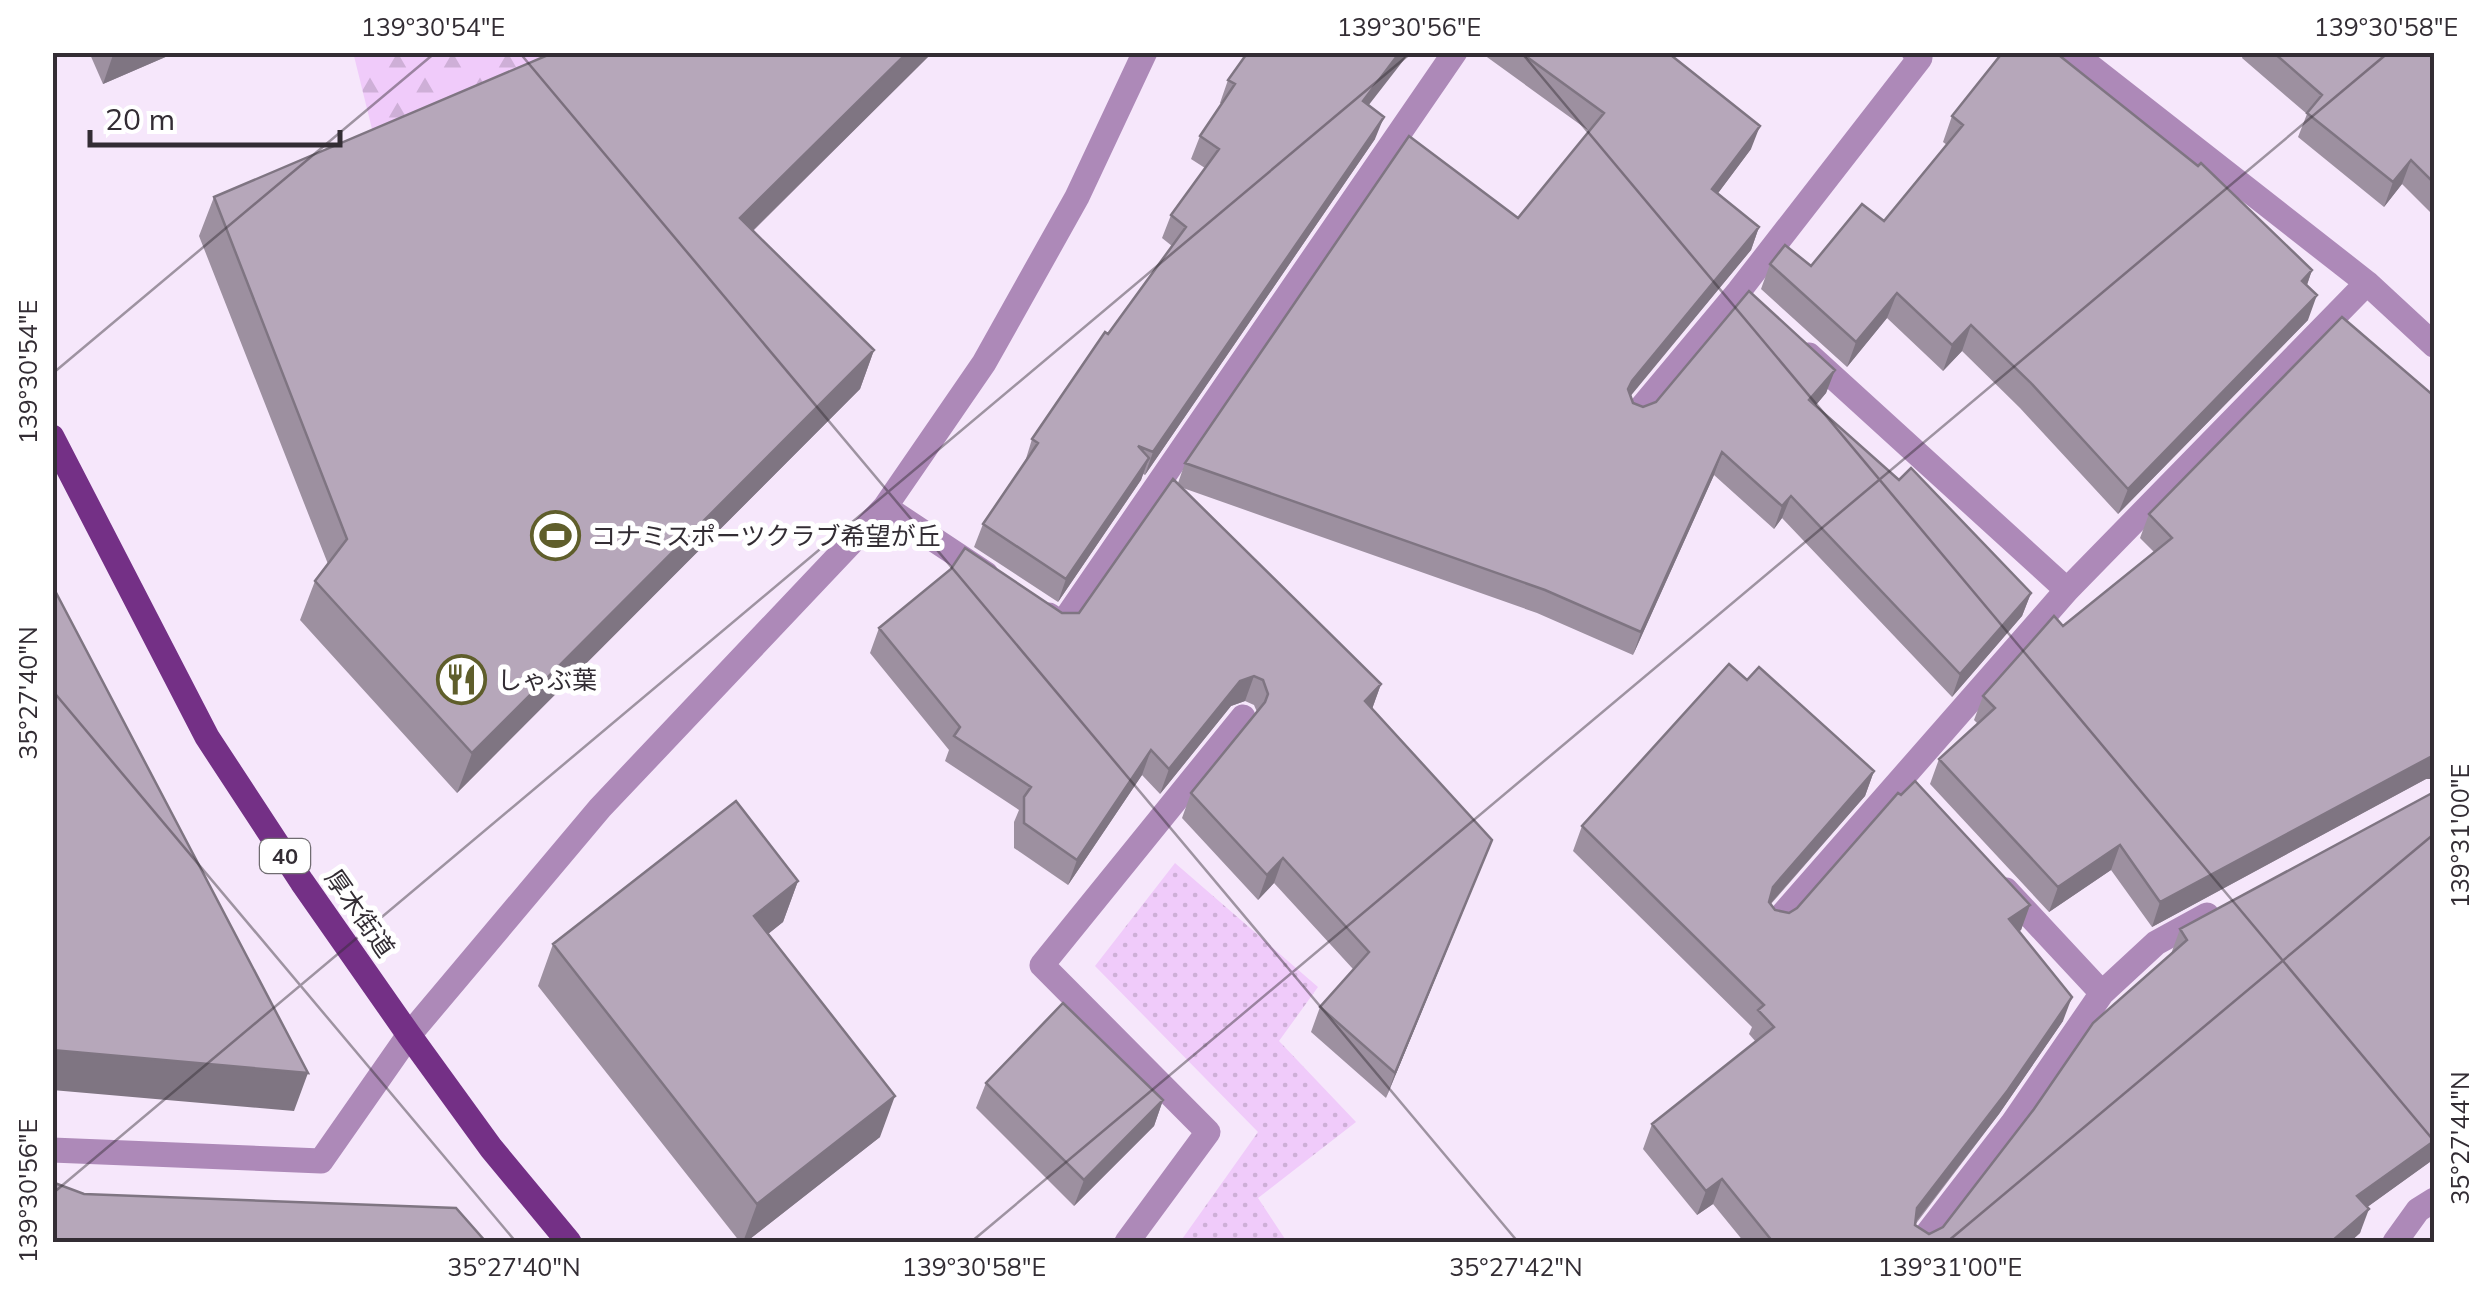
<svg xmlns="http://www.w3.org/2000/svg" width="2487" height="1295" font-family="Mulish,'Noto Sans JP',sans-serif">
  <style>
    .grass { fill: url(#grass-dots) }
    .forest { fill: url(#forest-firs) }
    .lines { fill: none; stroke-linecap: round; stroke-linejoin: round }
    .minor { stroke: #ad89b8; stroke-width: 25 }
    .major { stroke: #743086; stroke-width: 25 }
    .wall { fill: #9d90a0 }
    .shaded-wall { fill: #7f7582 }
    .building { fill: #b6a7ba; stroke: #7f7582; stroke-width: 2.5 }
    .ticks { fill: none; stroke: #332d34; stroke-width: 2.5; stroke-opacity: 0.45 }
    .labels { text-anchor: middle; stroke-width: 10; stroke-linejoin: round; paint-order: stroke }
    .shield { fill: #fff; stroke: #706c71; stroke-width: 2.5 }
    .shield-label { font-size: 22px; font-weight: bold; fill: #332d34 }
    .poi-label { font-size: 25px; fill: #332d34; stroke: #fff; text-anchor: start }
    .street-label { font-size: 25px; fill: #332d34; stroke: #fff }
    .neatline { fill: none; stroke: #332d34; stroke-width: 4 }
    .ticks-label { font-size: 25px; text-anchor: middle; fill: #332d34 }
  </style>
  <defs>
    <pattern id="grass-dots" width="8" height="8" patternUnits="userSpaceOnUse" patternTransform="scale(2.5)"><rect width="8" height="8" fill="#f0cbfa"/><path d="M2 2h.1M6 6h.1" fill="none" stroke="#ceafd7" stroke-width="1.8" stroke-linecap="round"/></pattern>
    <pattern id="forest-firs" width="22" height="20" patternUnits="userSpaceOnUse" patternTransform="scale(2.5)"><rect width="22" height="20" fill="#f0cbfa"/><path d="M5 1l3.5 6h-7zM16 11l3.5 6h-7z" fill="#ceafd7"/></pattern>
  </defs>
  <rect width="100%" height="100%" fill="#f6e7fb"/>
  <path class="grass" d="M1175 863 1318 987 1279 1041 1356 1122 1258 1198 1287 1242H1180L1258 1132 1095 966Z"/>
  <path class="forest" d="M353 52 559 53 373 133Z"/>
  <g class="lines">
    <path class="minor" d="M2072 52 2367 283 2434 345
      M1809 355 2067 590
      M1636 414 1739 291 1920 58 1914 52
      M885 507 986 574
      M1049 615 1062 624 1455 52
      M2006 890 2102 993
      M1776 922 2067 590 2367 283
      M52 1150 321 1161 409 1035 600 808 885 507 984 363 1077 197 1145 52
      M1127 1242 1208 1132 1042 965 1243 717
      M1921 1242 2012 1124 2102 993 2156 943 2207 915
      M2395 1242 2418 1210 2434 1200"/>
    <path class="major" d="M52 437 207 737 302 882 409 1035 491 1148 569 1242"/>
  </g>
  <path class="wall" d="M89 52H177L103 84Z
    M555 52H933L753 231 874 350 860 389 457 793 300 620 315 581 328 564 199 236 214 197Z
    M1480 52H1667L1751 149 1718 193 1759 227 1751 250 1630 395 1633 403 1643 407 1835 370 1826 393 1815 406 1899 480 2031 593 2022 616 1952 697 1782 518 1774 529 1714 475 1633 655 1537 613 1183 488 1381 684 1372 709 1482 865 1386 1098 1311 1032 1320 1007 1353 969 1274 883 1258 900 1182 818 1191 793 1257 712 1254 705 1245 701 1231 706 1160 794 1142 775 1068 885 1014 848V822L1019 810 945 761 949 750 870 653 879 628 1062 613H1079L1178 483 1185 463 1518 218 1589 131Z
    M2244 52H2434V216L2402 184 2384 207 2298 137 2307 114 2242 58Z
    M1228 80 1369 105 1375 139 1145 475 1143 474 1141 480 1058 602 974 547 983 524 1025 462 1032 439 1172 246 1162 238 1171 215 1205 168 1191 159 1200 136 1222 104 1220 103Z
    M1952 116 2312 270 2307 285 2308 320 2118 514 2020 408 1962 351 1943 371 1887 318 1847 367 1761 289 1770 264 1811 266 1884 221 1947 145 1943 142Z
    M2434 396V779H2426L2152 927 2111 870 2049 912 1930 784 1939 759 1978 724 1974 720 1983 696 2063 626 2154 552 2140 538 2149 514Z
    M1747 680 1874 771 1865 796 1771 904 1775 910 1789 913 2030 905 2021 930 2019 931 2063 1021 1999 1114 1915 1225 1929 1234 1943 1227 2171 954 2180 929 2434 1159 2367 1207 2360 1233 2350 1242H1744L1713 1204 1697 1215 1643 1149 1652 1124 1756 1042 1749 1034 1752 1027 1573 851 1582 826Z
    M798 881 783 922 768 934 880 1137 746 1242H740L538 986 553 944Z
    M986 1083 1163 1100 1154 1126 1074 1206 976 1108Z"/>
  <path class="shaded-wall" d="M114 52H177L103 84Z
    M908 52H933L726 257 740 218Z
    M1400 52H1410L1354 124 1363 101Z
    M1384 117 1375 139 1145 475 1153 452Z
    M1760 126 1751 149 1704 212 1712 189Z
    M2411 160 2402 184 2384 207 2393 182Z
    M1759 227 1751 250 1624 404 1632 381Z
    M2312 270 2303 296 2302 281Z
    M1897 293 1887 318 1847 367 1856 342Z
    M2317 295 2308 320 2118 514 2128 489Z
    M1971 325 1962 351 1943 371 1952 345Z
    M874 350 860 389 457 793 472 753Z
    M1835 370 1826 393 1801 423 1809 400Z
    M1722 452 1714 475 1633 655 1641 632Z
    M1149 458 1141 480 1058 602 1066 579Z
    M1791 496 1782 518 1774 529 1782 506Z
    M2031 593 2022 616 1952 697 1960 674Z
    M1254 676 1245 701 1231 706 1160 794 1169 769 1240 681Z
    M1381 684 1372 709 1365 701Z
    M1151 750 1142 775 1068 885 1077 860Z
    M2434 755V779H2426L2152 927 2160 902Z
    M1874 771 1865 796 1764 911 1773 887Z
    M1492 840 1482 865 1386 1098 1395 1073Z
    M2120 845 2111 870 2049 912 2058 887Z
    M1283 858 1274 883 1258 900 1267 875Z
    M798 881 783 922 738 958 754 916Z
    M2030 905 2021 930 2000 944 2009 919Z
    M2072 997 2063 1021 1999 1114 1908 1232 1917 1208Z
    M52 1050 308 1073 294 1111 52 1090Z
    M895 1096 880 1137 746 1242H743L757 1204Z
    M1163 1100 1154 1126 1074 1206 1084 1180Z
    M2434 1141V1159L2348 1221 2357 1196Z
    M1722 1179 1713 1204 1697 1215 1706 1191Z
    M2369 1209 2360 1233 2350 1242H2331Z"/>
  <path class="building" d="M555 52H908L740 218 874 350 472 753 315 581 347 539 214 197Z
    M1248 52H1400L1363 101 1384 117 1153 452 1138 446 1149 458 1066 579 983 524 1038 443 1032 439 1105 332 1108 334 1186 227 1171 215 1219 149 1200 136 1235 84 1228 80Z
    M1520 52H1667L1760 126 1712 189 1759 227 1632 381 1628 389 1633 403 1643 407 1656 402 1749 291 1835 370 1809 400 1899 480 1911 468 2031 593 1960 674 1791 496 1782 506 1722 452 1641 632 1545 590 1185 463 1409 136 1518 218 1604 113Z
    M2003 52H2055L2198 166 2201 163 2312 270 2302 281 2317 295 2128 489 2030 382 1971 325 1952 345 1897 293 1856 342 1770 264 1785 245 1811 266 1862 204 1884 221 1963 125 1952 116Z
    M2273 52H2434V183L2411 160 2393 182 2307 113 2322 95Z
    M2342 317 2434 396V755L2160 902 2120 845 2058 887 1939 759 1995 708 1983 696 2054 616 2063 626 2172 538 2149 514Z
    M1173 479 1381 684 1365 701 1492 840 1395 1073 1320 1007 1369 952 1283 858 1267 875 1191 793 1265 702 1268 694 1263 680 1254 676 1240 681 1169 769 1151 750 1077 860 1024 823V797L1031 787 954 736 960 727 879 628 951 569 965 548 1062 613H1079Z
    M52 585 308 1073 52 1050Z
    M1729 664 1747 680 1759 667 1874 771 1773 887 1769 902 1775 910 1789 913 1797 908 1898 793 1901 795 1915 781 2030 905 2009 919 2072 997 2008 1090 1917 1208 1915 1225 1929 1234 1943 1227 2034 1109 2093 1023 2187 940 2180 929 2434 792V1141L2357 1196 2369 1209 2331 1242H1773L1722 1179 1706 1191 1652 1124 1774 1027 1758 1010 1764 1005 1582 826Z
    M736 801 798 881 754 916 895 1096 757 1204 553 944Z
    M1063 1003 1163 1100 1084 1180 986 1083Z
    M52 1182 84 1194 456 1208 486 1242H52Z"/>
  <path class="ticks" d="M519 52 1518 1242M1521 52 2434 1141M52 374 436 52M52 690 516 1242M52 1194 1412 52M971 1242 2389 52M1947 1242 2434 834"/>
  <defs>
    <symbol id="stadium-ring" viewBox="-11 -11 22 22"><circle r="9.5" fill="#fff" stroke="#5f5e2b" stroke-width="1.5"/><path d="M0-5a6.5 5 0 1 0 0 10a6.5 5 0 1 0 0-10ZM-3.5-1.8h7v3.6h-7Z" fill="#5f5e2b"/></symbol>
    <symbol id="restaurant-ring" viewBox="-11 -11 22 22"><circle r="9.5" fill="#fff" stroke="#5f5e2b" stroke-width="1.5"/><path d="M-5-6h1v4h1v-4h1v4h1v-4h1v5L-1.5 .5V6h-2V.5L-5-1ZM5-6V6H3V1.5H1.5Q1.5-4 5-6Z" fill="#5f5e2b"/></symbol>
  </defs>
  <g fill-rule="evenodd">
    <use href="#stadium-ring" x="528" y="508" width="55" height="55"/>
    <use href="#restaurant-ring" x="434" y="652" width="55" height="55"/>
  </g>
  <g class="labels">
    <rect class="shield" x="260" y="839" width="50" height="34" rx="8"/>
    <g class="shield-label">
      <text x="285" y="864">40</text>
    </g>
    <g class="poi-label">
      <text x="591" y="545">コナミスポーツクラブ希望が丘</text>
      <text x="497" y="689">しゃぶ葉</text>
    </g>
    <g class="street-label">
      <text transform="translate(360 913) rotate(55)" y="9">厚木街道</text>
    </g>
  </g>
  <rect width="2487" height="1295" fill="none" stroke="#ffffff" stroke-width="110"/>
  <path d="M90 130v15h250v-15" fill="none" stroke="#332d34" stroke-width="5"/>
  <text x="105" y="130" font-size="30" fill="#332d34" stroke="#ffffff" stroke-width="8" paint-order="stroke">20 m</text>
  <rect x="55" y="55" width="2377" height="1185" class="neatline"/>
  <g class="ticks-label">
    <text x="433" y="36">139°30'54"E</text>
    <text x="1409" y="36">139°30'56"E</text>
    <text x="2386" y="36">139°30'58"E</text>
    <text transform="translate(28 372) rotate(-90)" y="9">139°30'54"E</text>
    <text transform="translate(28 693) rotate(-90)" y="9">35°27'40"N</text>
    <text transform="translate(2460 836) rotate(-90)" y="9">139°31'00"E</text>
    <text transform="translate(2460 1138) rotate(-90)" y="9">35°27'44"N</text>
    <text transform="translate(28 1191) rotate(-90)" y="9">139°30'56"E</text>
    <text x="514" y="1276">35°27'40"N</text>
    <text x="974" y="1276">139°30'58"E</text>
    <text x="1516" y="1276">35°27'42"N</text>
    <text x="1950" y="1276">139°31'00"E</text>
  </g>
</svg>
